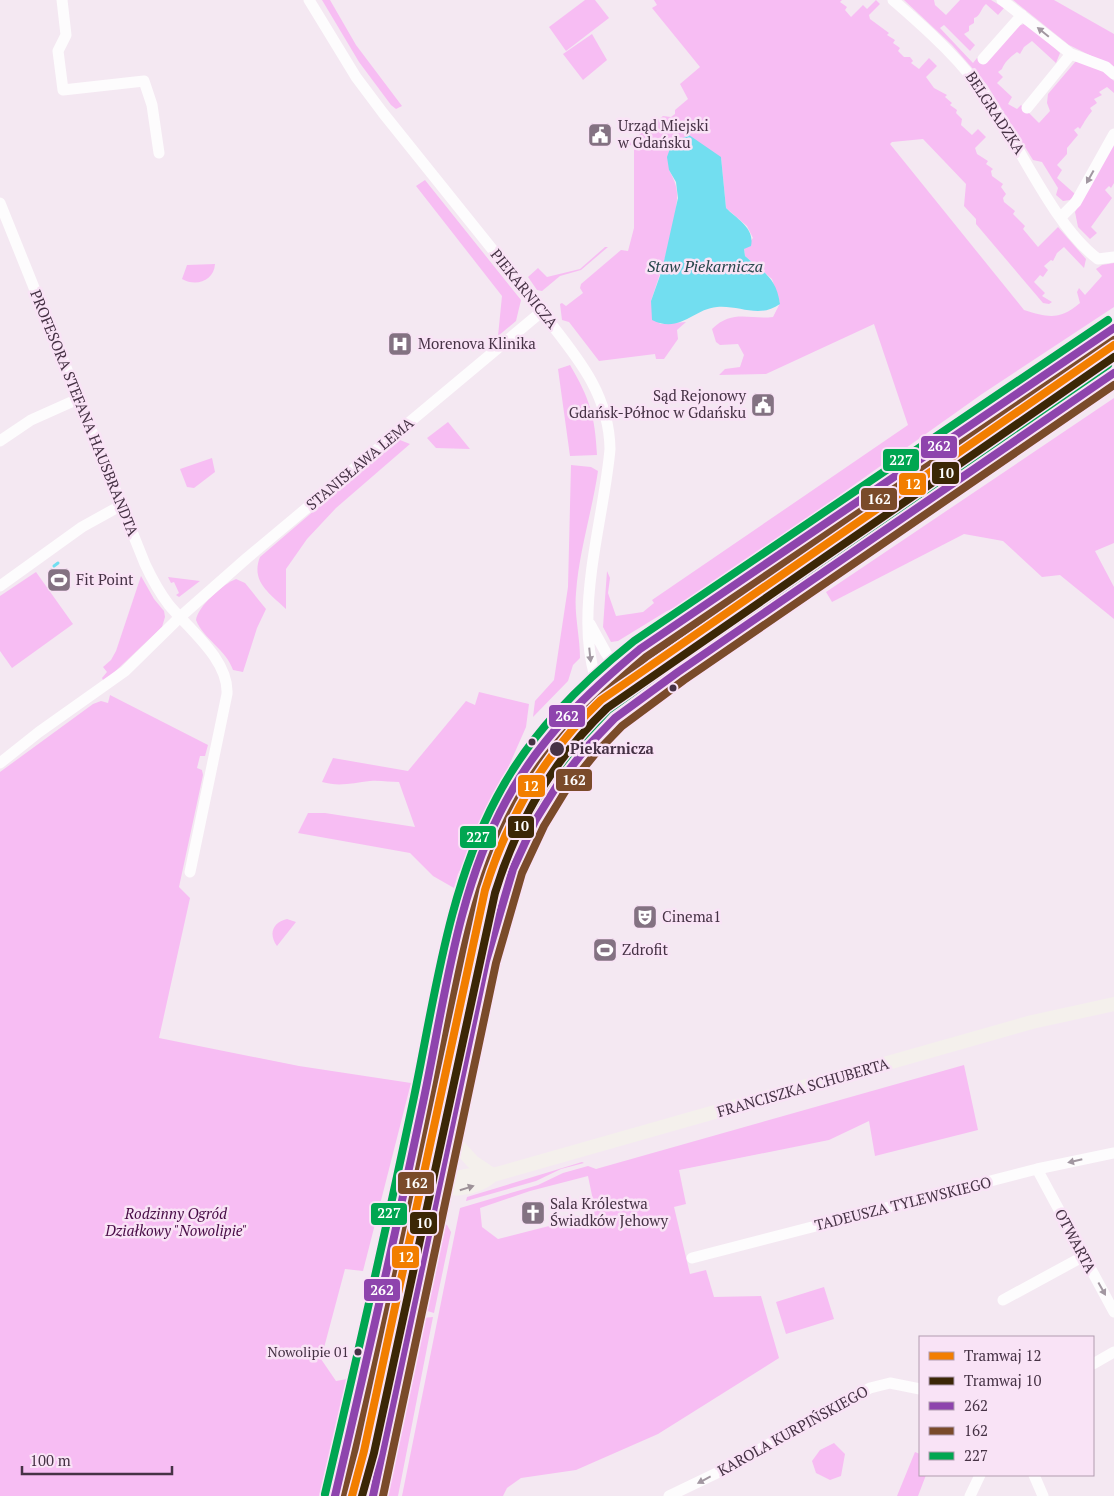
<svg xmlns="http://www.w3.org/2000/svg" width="1114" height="1496" font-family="'PT Serif',serif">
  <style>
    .green { fill: #f7bdf3; fill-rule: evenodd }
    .water { fill: #72def0 }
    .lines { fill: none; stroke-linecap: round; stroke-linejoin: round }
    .stream { stroke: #72def0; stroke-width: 3 }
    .minor { stroke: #fdfcfd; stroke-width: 11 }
    .major { stroke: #f4f0ec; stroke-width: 14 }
    .bus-1-casing { stroke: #f9e3f6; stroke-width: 11 }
    .bus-2-casing { stroke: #f9e3f6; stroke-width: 11 }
    .bus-3-casing { stroke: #f9e3f6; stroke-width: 11 }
    .bus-1 { stroke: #8e44ad; stroke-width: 8 }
    .bus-2 { stroke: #7a4b2a; stroke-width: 8 }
    .bus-3 { stroke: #00a651; stroke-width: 8 }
    .tram-1-casing { stroke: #f9e3f6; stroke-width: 11 }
    .tram-2-casing { stroke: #f9e3f6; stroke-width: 11 }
    .tram-1 { stroke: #f27e00; stroke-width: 8 }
    .tram-2 { stroke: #3b2706; stroke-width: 8 }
    .oneway { fill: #a297a1 }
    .oneway2 { fill: #9d9198 }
    .bus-dot { fill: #463245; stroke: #f9e3f6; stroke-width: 2 }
    .labels { text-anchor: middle; stroke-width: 5; stroke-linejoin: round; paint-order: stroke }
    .bus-label { font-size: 14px; fill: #463245; stroke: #f9e3f6; text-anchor: end }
    .street-label { font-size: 15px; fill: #463245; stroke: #f9e3f6 }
    .poi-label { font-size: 15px; fill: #463245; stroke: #f9e3f6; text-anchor: start }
    .stop-label { font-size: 15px; font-weight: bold; fill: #463245; stroke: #f9e3f6; text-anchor: start }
    .park-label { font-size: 15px; font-style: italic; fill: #470b45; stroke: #f9e3f6 }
    .water-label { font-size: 16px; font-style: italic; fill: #27464b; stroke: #f9e3f6 }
    .line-badge { stroke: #f9e3f6; stroke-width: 2 }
    .badge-label { font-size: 14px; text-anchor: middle; font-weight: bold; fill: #fff }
  </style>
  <rect width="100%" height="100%" fill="#f4e8f2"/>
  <path class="green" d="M322 0H330L356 45 402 106 396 109 391 105 359 62Z
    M585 0H595L609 18 566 51 549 27Z
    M654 0H842L840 2 847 7 845 10 851 17 863 5 867 9 876 0 880 4 869 15 870 19 889 33 887 35 895 40 893 43 900 48 898 51 904 57H910L913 61 911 63 919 69 929 58 937 66 926 77 934 88 947 95 945 97 952 103 950 105 957 110 956 113 962 119 961 125 972 135 978 129 986 137 975 148 977 154 988 161 986 164 993 169 991 171 992 176 1003 184 1001 187 1006 194 1003 198 1004 202 1015 211 1013 214 1025 226 1023 229 1038 247 1058 227 1086 259 1084 268 1064 247 1057 253 1053 261 1051 260 1044 266 1048 270 1043 277 1040 275 1034 282 1045 293 1042 296 1052 302 1049 304 1043 303 976 224V219L964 206 966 184 923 139 892 142 890 144 1024 310C1049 318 1060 320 1080 303L1077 292 1079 288 1085 295 1102 276 1096 269 1102 265 1114 263V307L982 394 689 602 667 611 618 641 611 642 603 627 607 571 610 578 608 593 616 616 643 612 654 603 652 600 908 425 874 324 766 374 719 375 725 369 740 367 744 355 738 344 720 345 716 342 712 329C733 309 749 320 773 317L780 303 772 279 745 256 744 249 753 238 747 226 726 208 721 157 669 170C674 179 678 188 677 199 675 231 661 271 651 301L660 324 686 322 677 330 678 339 664 359H656L655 354 599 361 569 322 562 320 560 304 562 303 566 306 583 293 580 288 581 284 621 250 628 251 634 228V147L628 144 630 139 636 137 663 116 671 117 675 114V110L688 99 680 84 700 67 652 8 657 5Z
    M904 0H934L935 5 946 15 960 0H991L1004 8 998 15 986 4C981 8 980 17 974 18V23L969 26V31L964 34 975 45 970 51 944 25 940 28 973 63 977 58 984 64 1018 26 1024 24 1032 27 1060 53 1056 63 1032 41 1024 47 1020 54 1017 52C1009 58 1004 63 1002 69L998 72 1003 77 997 83 1012 97 1008 104 1017 109 1021 105 1039 123 1050 111 1047 103 1048 94 1076 61 1104 71 1114 81V93L1107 87 1099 92 1102 95 1094 99 1097 103 1090 108 1092 111C1087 117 1085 121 1080 129L1078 127 1074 130 1078 135 1067 148V154L1057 165 1062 170 1057 178 1075 194 1070 200 1063 201 1056 195 1058 188 1042 162 1033 160 987 85 952 45Z
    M1013 0H1054L1114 34V67L1069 45Z
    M592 34 607 60 583 80 563 54Z
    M1114 143V183L1111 188 1109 186 1105 190 1112 198 1091 227 1097 233 1090 239 1078 227 1075 212Z
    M425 180 521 300 516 321 498 336 502 296 416 186Z
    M605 247H608L581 270 560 276 542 291 537 290 528 277 538 268 547 277 580 269Z
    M215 264C214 281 196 287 182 279L187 265Z
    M570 365C590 399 595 416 597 455L570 456 558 369Z
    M1114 398V543L1095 551 1114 587V619L1060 575 1042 577 1003 541 964 534 832 602 826 592Z
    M448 422 470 449 436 448 427 438Z
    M400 440 410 444 336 508 307 539 286 569V609C271 594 250 582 260 557L393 443Z
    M212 458 215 472 194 488 187 487 180 469Z
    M571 465 591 467 598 471C592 512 579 551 576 593 574 615 580 636 580 658L573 665 568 681 533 717 535 701 554 680 568 587Z
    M36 572 73 624 12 668 0 651V596Z
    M141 576 154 599 164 611 165 617 162 627 104 682 102 678 107 672 103 667 111 660 116 651Z
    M168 577 200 581 179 597 176 595 179 593 174 582 171 583Z
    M236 579 245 583 266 609 257 628 243 672 233 670C226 649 204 640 196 620 198 606 223 584 236 579Z
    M708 616 711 621 631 676 630 672Z
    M717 630 720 634 638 692H635V687Z
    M479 692 529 704 526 727 479 834 469 829 463 839 473 845 458 874 454 888 433 876 410 853 298 833 308 813H325L415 827 399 782C390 782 379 780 370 781 353 783 339 787 322 782L333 758 408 771 466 701 475 705Z
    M110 695 208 745 205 756H200L197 768 202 770 203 775 179 887 190 898 159 1038 299 1066 411 1083 363 1271 345 1269 321 1359 336 1381 347 1379 328 1464 319 1496H0V772L93 704 101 701 108 703Z
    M542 755 547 758 509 817 490 864 434 1112 432 1111 486 866 512 806Z
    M552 769 557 772 525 820 504 867 483 951 437 1167 431 1170 500 869 517 826Z
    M287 919 296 922 277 946C268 934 273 922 287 919Z
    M964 1065 978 1130 875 1156 869 1121 829 1140 679 1170 686 1204 674 1207 690 1274 706 1270 714 1297 761 1296 779 1358 658 1434 576 1470 521 1478 507 1488 503 1496H402L460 1208 538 1185 563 1173 588 1166 596 1169ZM588 1176 595 1210 592 1215 498 1239 482 1227 480 1208 530 1191Z
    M582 1162 584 1163 561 1169 536 1181 466 1201 467 1197Z
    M406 1216 411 1217 356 1472 349 1496H342Z
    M422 1219 426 1220 367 1496H361L373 1451Z
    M444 1224 447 1225 451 1232 434 1313 424 1310Z
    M824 1287 834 1319 786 1334 776 1302Z
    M433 1317 398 1496H379L422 1318Z
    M834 1443 845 1454 841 1476 830 1480 816 1473 812 1461 820 1450Z
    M915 1452 920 1454V1475H926L918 1496H897Z"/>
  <path class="water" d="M689 135 721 157 726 208C737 219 755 228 751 246L744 249 745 256C764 273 776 277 780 304 759 319 740 305 717 307 693 309 680 334 652 320L651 301 662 270 678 198 676 182 669 170 667 157 672 143Z"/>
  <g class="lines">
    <path class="stream" d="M54 566 58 563"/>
    <path class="minor" d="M62 0 66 35 58 51 63 90 144 81 152 105 159 153
      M309 0 356 77 383 113 529 295C564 344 609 384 610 449 603 532 561 645 615 718
      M893 0C929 31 964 63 990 102 1020 148 1056 228 1098 259L1114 257
      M1002 0 1071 54 1106 67 1114 74
      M983 59 1022 15
      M1027 108 1071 54
      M0 203 145 564C152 579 159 592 169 605 189 629 229 660 227 694L190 872
      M1061 217 1076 202 1114 134
      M0 441 31 420 78 399
      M0 586 82 527 120 506
      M590 624 606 653 623 678 632 706
      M0 763 39 732 125 671 180 617 247 558 540 313
      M1037 1169 1114 1312
      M692 1258 1037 1169 1114 1153
      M1003 1300 1084 1256
      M1093 1364 1114 1352
      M1034 1475 1043 1496
      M669 1496 721 1471 870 1388 890 1383 920 1389
      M970 1496 980 1475"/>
    <path class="major" d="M450 1137 473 1162 491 1174
      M407 1180C438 1186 465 1198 493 1175
      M438 1186C457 1177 472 1172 493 1175L1032 1022 1114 1004
      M335 1496 385 1284 465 902C485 833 519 765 569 713 590 690 616 669 640 649L1114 328
      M373 1496 486 961 513 869 535 821 558 784 587 747 615 718 678 672 1114 373"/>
    <defs>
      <path id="bus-1" d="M335 1496C366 1364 396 1231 424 1098 445 998 457 891 506 801 539 739 587 693 640 649L1114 328
        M373 1496 486 961 513 869 535 821 558 784 587 747 615 718 678 672 1114 373"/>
      <path id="bus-2" d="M345 1496C376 1365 406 1234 433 1102 454 1003 466 898 514 807 546 746 594 701 646 657L1114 340
        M383 1496 496 963 522 873 544 826 566 790 595 754 622 726 684 680 1114 385"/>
      <path id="bus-3" d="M325 1494C356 1362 386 1230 414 1097 435 996 448 889 497 797 530 734 579 685 634 641L1108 320
        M363 1494 476 959 503 866 527 816 550 778 579 741 608 710 672 664 1108 365"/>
    </defs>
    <use href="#bus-1" class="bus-1-casing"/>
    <use href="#bus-2" class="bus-2-casing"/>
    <use href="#bus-3" class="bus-3-casing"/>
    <use href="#bus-1" class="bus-1"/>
    <use href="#bus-2" class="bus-2"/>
    <use href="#bus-3" class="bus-3"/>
    <defs>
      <path id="tram-1" d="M352 1496 364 1451 485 890C508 816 545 753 601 700L1114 345"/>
      <path id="tram-2" d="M362 1496 374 1453 495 893C517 821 553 760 607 708L1114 357"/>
    </defs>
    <use href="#tram-1" class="tram-1-casing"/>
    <use href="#tram-2" class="tram-2-casing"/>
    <use href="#tram-1" class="tram-1"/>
    <use href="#tram-2" class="tram-2"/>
  </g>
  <defs><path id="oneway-solid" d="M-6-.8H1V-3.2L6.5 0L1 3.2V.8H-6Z" transform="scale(1.25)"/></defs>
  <g class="oneway">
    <use href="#oneway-solid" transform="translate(1043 32) rotate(-141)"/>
    <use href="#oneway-solid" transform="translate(1090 177) rotate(119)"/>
    <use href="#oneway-solid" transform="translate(590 655) rotate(84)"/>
    <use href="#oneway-solid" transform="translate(1075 1161) rotate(167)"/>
    <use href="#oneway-solid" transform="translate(1102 1289) rotate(61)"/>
    <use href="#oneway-solid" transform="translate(704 1480) rotate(152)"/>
  </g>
  <use class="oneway2" href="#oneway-solid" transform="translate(467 1188) rotate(-17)"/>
  <defs>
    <symbol id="civic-square" viewBox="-11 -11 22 22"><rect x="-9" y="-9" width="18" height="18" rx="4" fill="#837282" stroke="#f9e3f6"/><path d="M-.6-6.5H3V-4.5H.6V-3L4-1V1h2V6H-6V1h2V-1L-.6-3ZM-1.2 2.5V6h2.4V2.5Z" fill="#fff"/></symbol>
    <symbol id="hospital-square" viewBox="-11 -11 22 22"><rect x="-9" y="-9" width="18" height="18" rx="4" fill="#837282" stroke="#f9e3f6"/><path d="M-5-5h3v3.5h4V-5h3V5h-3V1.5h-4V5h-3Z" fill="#fff"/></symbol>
    <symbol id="stadium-square" viewBox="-11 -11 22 22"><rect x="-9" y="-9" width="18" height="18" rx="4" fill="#837282" stroke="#f9e3f6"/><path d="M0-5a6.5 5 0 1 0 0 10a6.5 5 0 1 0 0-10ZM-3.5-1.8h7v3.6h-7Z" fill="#fff"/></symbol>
    <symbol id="theatre-square" viewBox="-11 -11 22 22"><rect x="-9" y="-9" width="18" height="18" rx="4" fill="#837282" stroke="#f9e3f6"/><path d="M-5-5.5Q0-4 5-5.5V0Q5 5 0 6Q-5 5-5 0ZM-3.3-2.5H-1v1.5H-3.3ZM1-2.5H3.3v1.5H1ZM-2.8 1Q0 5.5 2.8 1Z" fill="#fff"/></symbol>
    <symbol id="church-square" viewBox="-11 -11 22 22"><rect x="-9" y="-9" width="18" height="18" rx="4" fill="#837282" stroke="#f9e3f6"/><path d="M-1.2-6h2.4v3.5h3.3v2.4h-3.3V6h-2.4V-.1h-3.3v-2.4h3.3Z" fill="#fff"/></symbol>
  </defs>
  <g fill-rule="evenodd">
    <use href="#civic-square" x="586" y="121" width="28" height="28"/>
    <use href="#hospital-square" x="386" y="330" width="28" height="28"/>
    <use href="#civic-square" x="749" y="391" width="28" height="28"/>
    <use href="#stadium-square" x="45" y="566" width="28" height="28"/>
    <use href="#theatre-square" x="631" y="903" width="28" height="28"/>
    <use href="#stadium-square" x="591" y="936" width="28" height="28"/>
    <use href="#church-square" x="519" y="1199" width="28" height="28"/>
  </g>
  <g class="bus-dot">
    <circle cx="673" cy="688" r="4.5"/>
    <circle cx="532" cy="742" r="4.5"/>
    <circle cx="557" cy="749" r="8"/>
    <circle cx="358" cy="1352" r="4.5"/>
  </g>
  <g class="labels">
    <g class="bus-label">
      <text x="349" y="1357">Nowolipie 01</text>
    </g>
    <g class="street-label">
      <text transform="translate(995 113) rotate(57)" y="5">BELGRADZKA</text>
      <text transform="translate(524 289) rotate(51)" y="5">PIEKARNICZA</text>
      <text transform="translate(84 413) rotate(68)" y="5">PROFESORA STEFANA HAUSBRANDTA</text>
      <text transform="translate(360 464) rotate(-40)" y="5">STANISŁAWA LEMA</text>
      <text transform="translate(803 1088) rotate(-16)" y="5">FRANCISZKA SCHUBERTA</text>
      <text transform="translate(903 1204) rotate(-14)" y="5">TADEUSZA TYLEWSKIEGO</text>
      <text transform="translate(1075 1241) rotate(62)" y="5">OTWARTA</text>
      <text transform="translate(793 1431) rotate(-29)" y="5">KAROLA KURPIŃSKIEGO</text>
    </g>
    <g class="poi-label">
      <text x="618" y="131">Urząd Miejski<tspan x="618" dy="17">w Gdańsku</tspan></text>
      <text x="418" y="349">Morenova Klinika</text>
      <text x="746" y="401" text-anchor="end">Sąd Rejonowy<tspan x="746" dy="17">Gdańsk-Północ w Gdańsku</tspan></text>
      <text x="76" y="585">Fit Point</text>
      <text x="662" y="922">Cinema1</text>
      <text x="622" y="955">Zdrofit</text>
      <text x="550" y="1209">Sala Królestwa<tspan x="550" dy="17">Świadków Jehowy</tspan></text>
    </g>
    <g class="stop-label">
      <text x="570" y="754">Piekarnicza</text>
    </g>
    <g class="park-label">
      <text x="176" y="1219">Rodzinny Ogród<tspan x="176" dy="17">Działkowy "Nowolipie"</tspan></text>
    </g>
    <g class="water-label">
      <text x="705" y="272">Staw Piekarnicza</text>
    </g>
  </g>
  <g class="line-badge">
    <rect x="920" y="435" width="38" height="24" rx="5" fill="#8e44ad"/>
    <rect x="882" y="448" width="38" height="24" rx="5" fill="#00a651"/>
    <rect x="931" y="461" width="29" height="24" rx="5" fill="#3b2706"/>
    <rect x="898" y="472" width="29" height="24" rx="5" fill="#f27e00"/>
    <rect x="860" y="487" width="38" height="24" rx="5" fill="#7a4b2a"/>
    <rect x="548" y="704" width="38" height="24" rx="5" fill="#8e44ad"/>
    <rect x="555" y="768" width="38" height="24" rx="5" fill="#7a4b2a"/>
    <rect x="517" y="774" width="29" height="24" rx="5" fill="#f27e00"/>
    <rect x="507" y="815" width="28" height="24" rx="5" fill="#3b2706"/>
    <rect x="459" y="825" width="38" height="24" rx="5" fill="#00a651"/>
    <rect x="397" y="1171" width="38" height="24" rx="5" fill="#7a4b2a"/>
    <rect x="370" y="1202" width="38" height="24" rx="5" fill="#00a651"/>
    <rect x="409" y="1211" width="29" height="24" rx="5" fill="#3b2706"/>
    <rect x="391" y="1245" width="29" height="24" rx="5" fill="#f27e00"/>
    <rect x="363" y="1278" width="38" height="24" rx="5" fill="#8e44ad"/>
  </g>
  <g class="badge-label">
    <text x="939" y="451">262</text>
    <text x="901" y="465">227</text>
    <text x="946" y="478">10</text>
    <text x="913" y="489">12</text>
    <text x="879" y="504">162</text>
    <text x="567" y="721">262</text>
    <text x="574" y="785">162</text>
    <text x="531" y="791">12</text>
    <text x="521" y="831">10</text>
    <text x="478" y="842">227</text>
    <text x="416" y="1188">162</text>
    <text x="389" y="1218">227</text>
    <text x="424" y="1228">10</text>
    <text x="406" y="1262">12</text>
    <text x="382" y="1295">262</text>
  </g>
  <rect x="919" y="1336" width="175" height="140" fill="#f9e3f6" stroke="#b19caf"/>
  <rect x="929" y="1352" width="25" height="8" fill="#f27e00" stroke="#b19caf"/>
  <text x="964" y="1361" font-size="15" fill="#463245">Tramwaj 12</text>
  <rect x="929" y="1377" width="25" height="8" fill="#3b2706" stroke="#b19caf"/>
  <text x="964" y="1386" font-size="15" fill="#463245">Tramwaj 10</text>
  <rect x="929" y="1402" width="25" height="8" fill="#8e44ad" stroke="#b19caf"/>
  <text x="964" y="1411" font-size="15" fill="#463245">262</text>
  <rect x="929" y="1427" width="25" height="8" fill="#7a4b2a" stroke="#b19caf"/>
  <text x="964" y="1436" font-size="15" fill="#463245">162</text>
  <rect x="929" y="1452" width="25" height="8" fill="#00a651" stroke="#b19caf"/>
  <text x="964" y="1461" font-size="15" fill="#463245">227</text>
  <path d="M22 1466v8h150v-8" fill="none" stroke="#463245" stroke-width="2.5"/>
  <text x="30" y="1466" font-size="15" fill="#463245" stroke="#f9e3f6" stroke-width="4" paint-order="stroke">100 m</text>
</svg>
